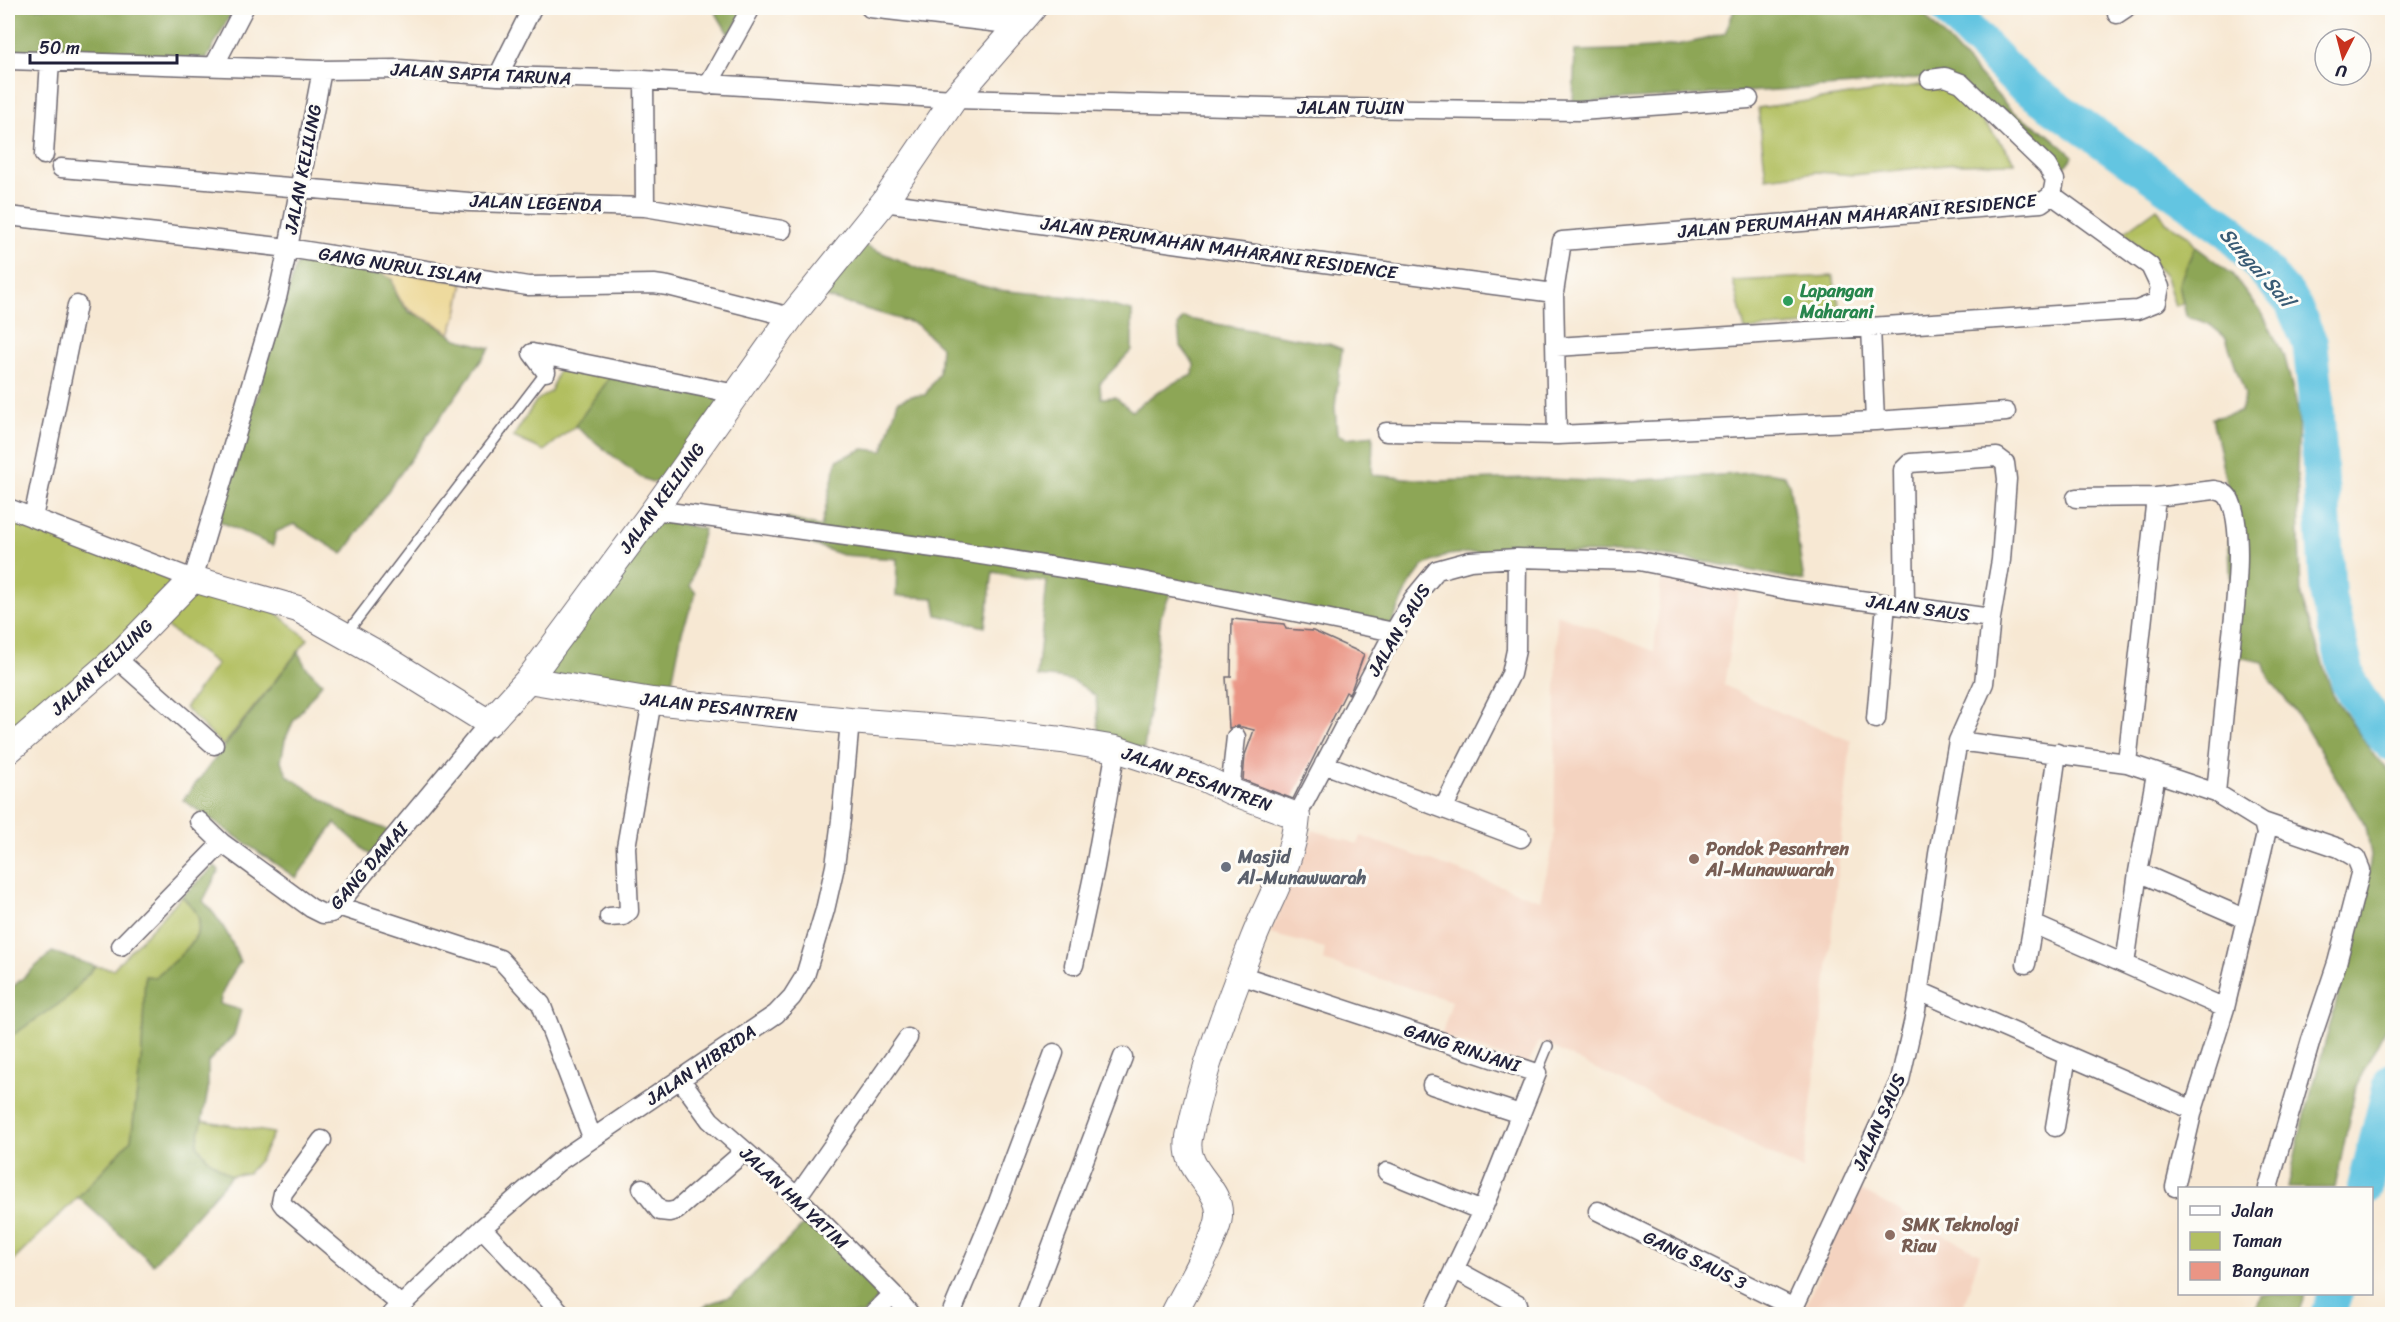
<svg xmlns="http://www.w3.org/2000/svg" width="2400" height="1322" font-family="Sriracha,sans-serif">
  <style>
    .built { fill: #f4d3c0 }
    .green { fill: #b2bf61; stroke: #6a704e; stroke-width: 1.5 }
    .forest { fill: #8da657; stroke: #586449; stroke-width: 1.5 }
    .sand { fill: #eeda9e; stroke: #887e6c; stroke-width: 1.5 }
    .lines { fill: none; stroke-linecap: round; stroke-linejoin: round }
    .river { stroke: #63c5e1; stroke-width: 36 }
    .building { fill: #ea9585 }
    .lane-casing { stroke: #6d6770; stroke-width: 12 }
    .street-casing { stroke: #6d6770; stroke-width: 21 }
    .secondary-casing { stroke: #6d6770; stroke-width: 28 }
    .lane { stroke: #fff; stroke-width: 9 }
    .street { stroke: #fff; stroke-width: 18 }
    .secondary { stroke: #fff; stroke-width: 26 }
    .leisure-dot { fill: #2e9e5b; stroke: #fdfcf7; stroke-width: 2 }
    .education-dot { fill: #8d6e63; stroke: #fdfcf7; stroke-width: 2 }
    .worship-dot { fill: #6b7280; stroke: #fdfcf7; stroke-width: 2 }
    .labels { text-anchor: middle; stroke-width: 6; stroke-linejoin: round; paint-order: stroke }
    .street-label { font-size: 18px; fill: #22223b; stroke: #fdfcf7 }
    .leisure-label { font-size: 18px; font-weight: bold; fill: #27864d; stroke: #fdfcf7; text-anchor: start }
    .education-label { font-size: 18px; font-weight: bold; fill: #785e54; stroke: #fdfcf7; text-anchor: start }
    .worship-label { font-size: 18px; font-weight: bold; fill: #5b616d; stroke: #fdfcf7; text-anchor: start }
    .water-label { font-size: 20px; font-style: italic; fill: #395b75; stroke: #fdfcf7 }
  </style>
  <rect width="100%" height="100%" fill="#fdfcf7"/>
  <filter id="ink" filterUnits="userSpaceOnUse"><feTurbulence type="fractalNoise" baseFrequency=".0167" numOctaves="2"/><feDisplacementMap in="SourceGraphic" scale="12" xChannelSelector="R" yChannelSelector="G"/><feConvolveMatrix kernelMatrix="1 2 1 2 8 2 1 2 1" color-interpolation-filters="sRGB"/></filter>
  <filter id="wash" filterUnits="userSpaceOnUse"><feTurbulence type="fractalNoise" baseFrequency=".008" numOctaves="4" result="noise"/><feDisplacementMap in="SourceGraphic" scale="24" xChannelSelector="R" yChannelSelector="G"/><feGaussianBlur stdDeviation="1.35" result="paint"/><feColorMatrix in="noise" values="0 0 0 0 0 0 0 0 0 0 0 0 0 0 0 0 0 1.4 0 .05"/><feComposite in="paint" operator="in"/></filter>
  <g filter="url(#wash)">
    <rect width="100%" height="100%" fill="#f7e8d3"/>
    <path class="built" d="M1662 572 1739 589 1724 685 1769 708 1851 741 1827 977 1803 1170 1539 1041 1528 1065 1441 1036 1452 1001 1323 961 1325 948 1270 934 1313 830 1358 844 1361 836 1540 900 1554 841 1557 614 1654 651Z
      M1856 1188 1980 1254 1961 1314H1802Z"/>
    <path class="green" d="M920 8H1025L1016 19Z
      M1939 84C1961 93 2003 143 2015 163L1955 164 1853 175 1817 172 1766 178 1758 108 1920 85Z
      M2157 208 2166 222 2189 236 2195 246 2179 284 2183 304 2175 306 2166 277 2124 232Z
      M1833 276 1843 322 1745 330 1733 281Z
      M559 368 611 376 575 426 544 451 513 437 536 401 551 391Z
      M8 514 168 574 170 588 167 595 8 745Z
      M193 585 274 611 308 639 223 746 185 708 217 664 163 624Z
      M182 896C187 902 194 908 197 914 208 938 170 964 155 977L145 976 142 1052 131 1140 78 1197 8 1266V1038L65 1000 95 966 113 969Z
      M201 1120 273 1133 261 1158 248 1173 231 1176 208 1159 197 1145Z"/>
    <path class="forest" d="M12 8H234L207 58 8 55V15Z
      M713 8H746L729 35Z
      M1735 8H1918L2012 111 2048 134 2073 156 2058 175 2028 139 1936 76 1855 85 1573 103 1575 51C1625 50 1678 50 1725 33Z
      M864 245 922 270 998 290 1081 298 1132 311V350L1100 383 1101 398 1115 397 1132 411C1151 395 1170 383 1193 375L1194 364 1180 345 1178 325 1183 318 1329 344 1342 349 1335 407 1337 434 1346 438 1373 435 1372 475 1438 481 1527 478 1610 482 1767 472 1784 475 1789 483 1804 581 1712 563 1643 553 1478 552 1448 555 1423 566 1410 584 1390 627 1175 582 1161 616 1144 749 1099 739 1096 697C1073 677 1066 679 1037 676L1047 582 993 572 985 627 937 615 934 598 896 596 897 559 842 555 789 536 786 518 821 527 837 460 863 449 883 451 898 401 911 396 925 395 939 373 941 347 916 324 825 297 829 278Z
      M2195 246 2232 274 2262 313 2285 358 2299 414 2297 472 2301 597 2333 695 2375 757 2392 773V1015L2356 1086 2335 1188H2288L2299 1137 2365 898 2371 855 2366 827 2298 715 2268 677 2263 662 2233 656 2227 486 2212 418 2240 412 2245 394 2226 338 2209 324 2186 316 2179 284Z
      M302 261 376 270 392 279 396 296 409 312 425 318 457 339 490 348 343 554 294 524 276 532 273 546 219 521 296 265Z
      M611 376 729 397 665 482H652L640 477 575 426Z
      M655 518 704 529 690 586 696 593 682 632 669 698 546 677Z
      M298 652 306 667 322 683 293 722 285 740 281 761 288 776 342 812 395 833 374 858 335 823 296 878 183 800Z
      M215 866 219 870 203 901C220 919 232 939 240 962 232 975 221 989 220 1004L241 1010 234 1035 208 1062V1091L197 1145 208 1159 231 1176 153 1264 78 1197 131 1140 142 1052 145 976 155 977C170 964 209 938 197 914 194 908 187 902 182 896Z
      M52 952 95 966 65 1000 8 1038V991Z
      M811 1217 886 1292 863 1314H696L708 1304 732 1296Z
      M2260 1294H2305L2298 1314H2254Z"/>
    <path class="sand" d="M376 270 463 282 457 313 450 334C423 311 401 319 392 279Z"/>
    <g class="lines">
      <path class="river" d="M1948 8 1961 23 2018 81 2229 230 2292 302 2310 343 2315 387 2328 596 2349 683 2380 732 2392 744
        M2365 1188 2392 1081
        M2328 1314 2335 1294"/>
    </g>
    <g id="blocks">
      <path class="building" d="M1232 619 1284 624 1286 629 1313 631 1364 654 1352 688 1349 694 1346 692 1293 799 1243 780 1245 755 1254 730 1238 726 1229 728 1226 677H1231Z"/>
    </g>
  </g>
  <g filter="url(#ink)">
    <use href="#blocks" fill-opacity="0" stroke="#6d6770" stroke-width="1.5"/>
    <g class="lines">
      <defs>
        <path id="lane" d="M346 634 546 372
          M1537 1073 1548 1046"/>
        <path id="street" d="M870 8 1017 25
          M2117 14 2126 8
          M8 60 322 70 399 69 498 76 644 80 954 99 1268 107 1580 111 1749 99
          M214 66 244 8
          M498 76 532 8
          M1930 79 1945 77 1961 83 2047 166 2055 180 2052 195
          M644 80 645 207
          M708 85 751 8
          M44 155 50 61
          M61 168 469 202 645 207 782 230
          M884 202 1216 249 1554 293
          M8 216 288 248 528 286 654 284 668 286 791 317
          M1871 327 1875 421
          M1556 347 2137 310 2157 302 2160 287 2150 266 2052 195
          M532 353 736 394
          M532 353 546 372
          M1386 432 1557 435 1875 421 2006 412
          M1557 435 1554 293 1562 241 2041 203 2052 195
          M2076 498 2156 497 2214 490C2220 491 2225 492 2229 498 2247 530 2233 624 2229 661 2225 705 2220 749 2216 793
          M8 508 193 579 277 298 288 248 322 70
          M654 510 956 551 1137 580 1394 632
          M33 518 77 305
          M1905 606 1903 470 1910 463 1997 457 2005 463 2007 479 2001 560 1991 618
          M116 658 214 745
          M1876 719 1886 604
          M2057 753 2033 924 2225 1008
          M2127 763 2156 497
          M1324 764 1521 838
          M1230 791 1236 737
          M1444 807 1511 674 1516 650 1517 558
          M1297 816 1394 632 1413 599 1437 570 1470 561 1517 558 1639 561 1787 590 1991 618 1984 683 1958 741 1938 854 1916 1010 1900 1080 1791 1314
          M199 821 222 843 311 908 323 914 331 913 489 723
          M2263 822 2339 848 2356 858 2361 870 2337 963 2311 1040 2268 1188
          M2138 872 2246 919
          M338 906 500 959 541 1004 592 1137
          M609 917 623 916 629 911 626 847 652 701
          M121 946 222 843
          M2026 964 2033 924
          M2125 964 2138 872 2156 774
          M1074 965 1095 867 1116 749
          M1240 975 1537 1073 1482 1211 1433 1314
          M1919 991 2193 1110 2225 1008 2266 834 2263 822 2216 793 2127 763 1958 741
          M681 1080 710 1120 797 1197 893 1294 910 1314
          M1432 1085 1520 1114
          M2055 1127 2067 1056
          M322 1140 283 1193 281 1202 284 1206 401 1305
          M1387 1172 1482 1211
          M2175 1187 2193 1110
          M642 1188 660 1211 669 1212 677 1210 745 1151
          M797 1197 908 1038
          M1598 1211 1794 1308
          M482 1228 562 1314
          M1454 1269 1518 1304 1520 1314
          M392 1314 482 1228 558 1162 776 1014 792 997 805 976 825 910 835 866 841 820 850 721
          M873 1314 893 1294
          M951 1314 998 1202 1054 1053
          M1026 1314 1123 1057"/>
        <path id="secondary" d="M528 680 652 701 850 721 980 731 1062 740 1116 749 1199 776 1230 791 1297 816C1294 860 1269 899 1253 940 1228 1004 1202 1070 1189 1138 1183 1173 1221 1185 1219 1216 1218 1238 1185 1291 1174 1314
          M8 751 116 658 193 579 298 609 378 654 489 723 528 680 654 510 791 317 884 202 954 99 1033 8"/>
      </defs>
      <use href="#lane" class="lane-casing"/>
      <use href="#street" class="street-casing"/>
      <use href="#secondary" class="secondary-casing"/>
      <use href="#lane" class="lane"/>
      <use href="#street" class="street"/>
      <use href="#secondary" class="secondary"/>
    </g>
  </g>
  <circle class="leisure-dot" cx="1788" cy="301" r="6"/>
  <g class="education-dot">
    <circle cx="1694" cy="859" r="6"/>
    <circle cx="1890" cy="1235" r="6"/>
  </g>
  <circle class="worship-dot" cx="1226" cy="867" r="6"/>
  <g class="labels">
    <g class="street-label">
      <text transform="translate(481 74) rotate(3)" y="6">JALAN SAPTA TARUNA</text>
      <text x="1351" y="114">JALAN TUJIN</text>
      <text transform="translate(303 169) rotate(-79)" y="6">JALAN KELILING</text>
      <text transform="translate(536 203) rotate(2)" y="6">JALAN LEGENDA</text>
      <text transform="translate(1857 216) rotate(-5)" y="6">JALAN PERUMAHAN MAHARANI RESIDENCE</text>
      <text transform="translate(1219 248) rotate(8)" y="6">JALAN PERUMAHAN MAHARANI RESIDENCE</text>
      <text transform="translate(400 266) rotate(9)" y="6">GANG NURUL ISLAM</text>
      <text transform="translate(662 498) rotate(-54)" y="6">JALAN KELILING</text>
      <text transform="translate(1918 608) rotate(8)" y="6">JALAN SAUS</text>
      <text transform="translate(1399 630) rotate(-59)" y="6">JALAN SAUS</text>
      <text transform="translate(102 667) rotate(-43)" y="6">JALAN KELILING</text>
      <text transform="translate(719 707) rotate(6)" y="6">JALAN PESANTREN</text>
      <text transform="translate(1197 779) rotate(20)" y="6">JALAN PESANTREN</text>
      <text transform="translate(369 866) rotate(-49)" y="6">GANG DAMAI</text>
      <text transform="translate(1462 1048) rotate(18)" y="6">GANG RINJANI</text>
      <text transform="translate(701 1065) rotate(-34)" y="6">JALAN HIBRIDA</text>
      <text transform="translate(1879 1122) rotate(-66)" y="6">JALAN SAUS</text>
      <text transform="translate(794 1198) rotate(43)" y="6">JALAN HM YATIM</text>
      <text transform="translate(1695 1260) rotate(26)" y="6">GANG SAUS 3</text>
    </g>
    <g class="leisure-label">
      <text x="1800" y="297">Lapangan<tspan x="1800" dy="21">Maharani</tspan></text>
    </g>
    <g class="education-label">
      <text x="1706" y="855">Pondok Pesantren<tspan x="1706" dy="21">Al-Munawwarah</tspan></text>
      <text x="1902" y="1231">SMK Teknologi<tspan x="1902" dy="21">Riau</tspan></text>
    </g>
    <g class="worship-label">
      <text x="1238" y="863">Masjid<tspan x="1238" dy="21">Al-Munawwarah</tspan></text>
    </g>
    <g class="water-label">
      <text transform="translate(2257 267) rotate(48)" y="7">Sungai Sail</text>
    </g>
  </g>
  <rect width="2400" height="1322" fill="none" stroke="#fdfcf7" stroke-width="30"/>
  <rect x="2178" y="1187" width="195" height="108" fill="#fdfcf7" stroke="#a5a5ac" stroke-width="1.5"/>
  <rect x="2190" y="1206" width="30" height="9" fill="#ffffff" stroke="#a5a5ac" stroke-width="1.5"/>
  <text x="2232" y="1217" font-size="18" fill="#22223b">Jalan</text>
  <rect x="2190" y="1232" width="30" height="18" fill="#b2bf61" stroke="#a5a5ac" stroke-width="1.5"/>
  <text x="2232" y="1247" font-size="18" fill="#22223b">Taman</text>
  <rect x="2190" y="1262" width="30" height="18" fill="#ea9585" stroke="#a5a5ac" stroke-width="1.5"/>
  <text x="2232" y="1277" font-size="18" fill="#22223b">Bangunan</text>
  <g transform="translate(2343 57) rotate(186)"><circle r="28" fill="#fdfcf7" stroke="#a5a5ac" stroke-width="1.5"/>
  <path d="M0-4.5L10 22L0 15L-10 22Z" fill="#c8321e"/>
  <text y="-9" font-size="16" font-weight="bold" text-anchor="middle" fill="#22223b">U</text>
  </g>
  <path d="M30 54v9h147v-9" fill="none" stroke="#22223b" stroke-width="3"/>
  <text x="39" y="54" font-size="18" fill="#22223b" stroke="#fdfcf7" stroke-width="4.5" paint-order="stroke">50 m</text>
</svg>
